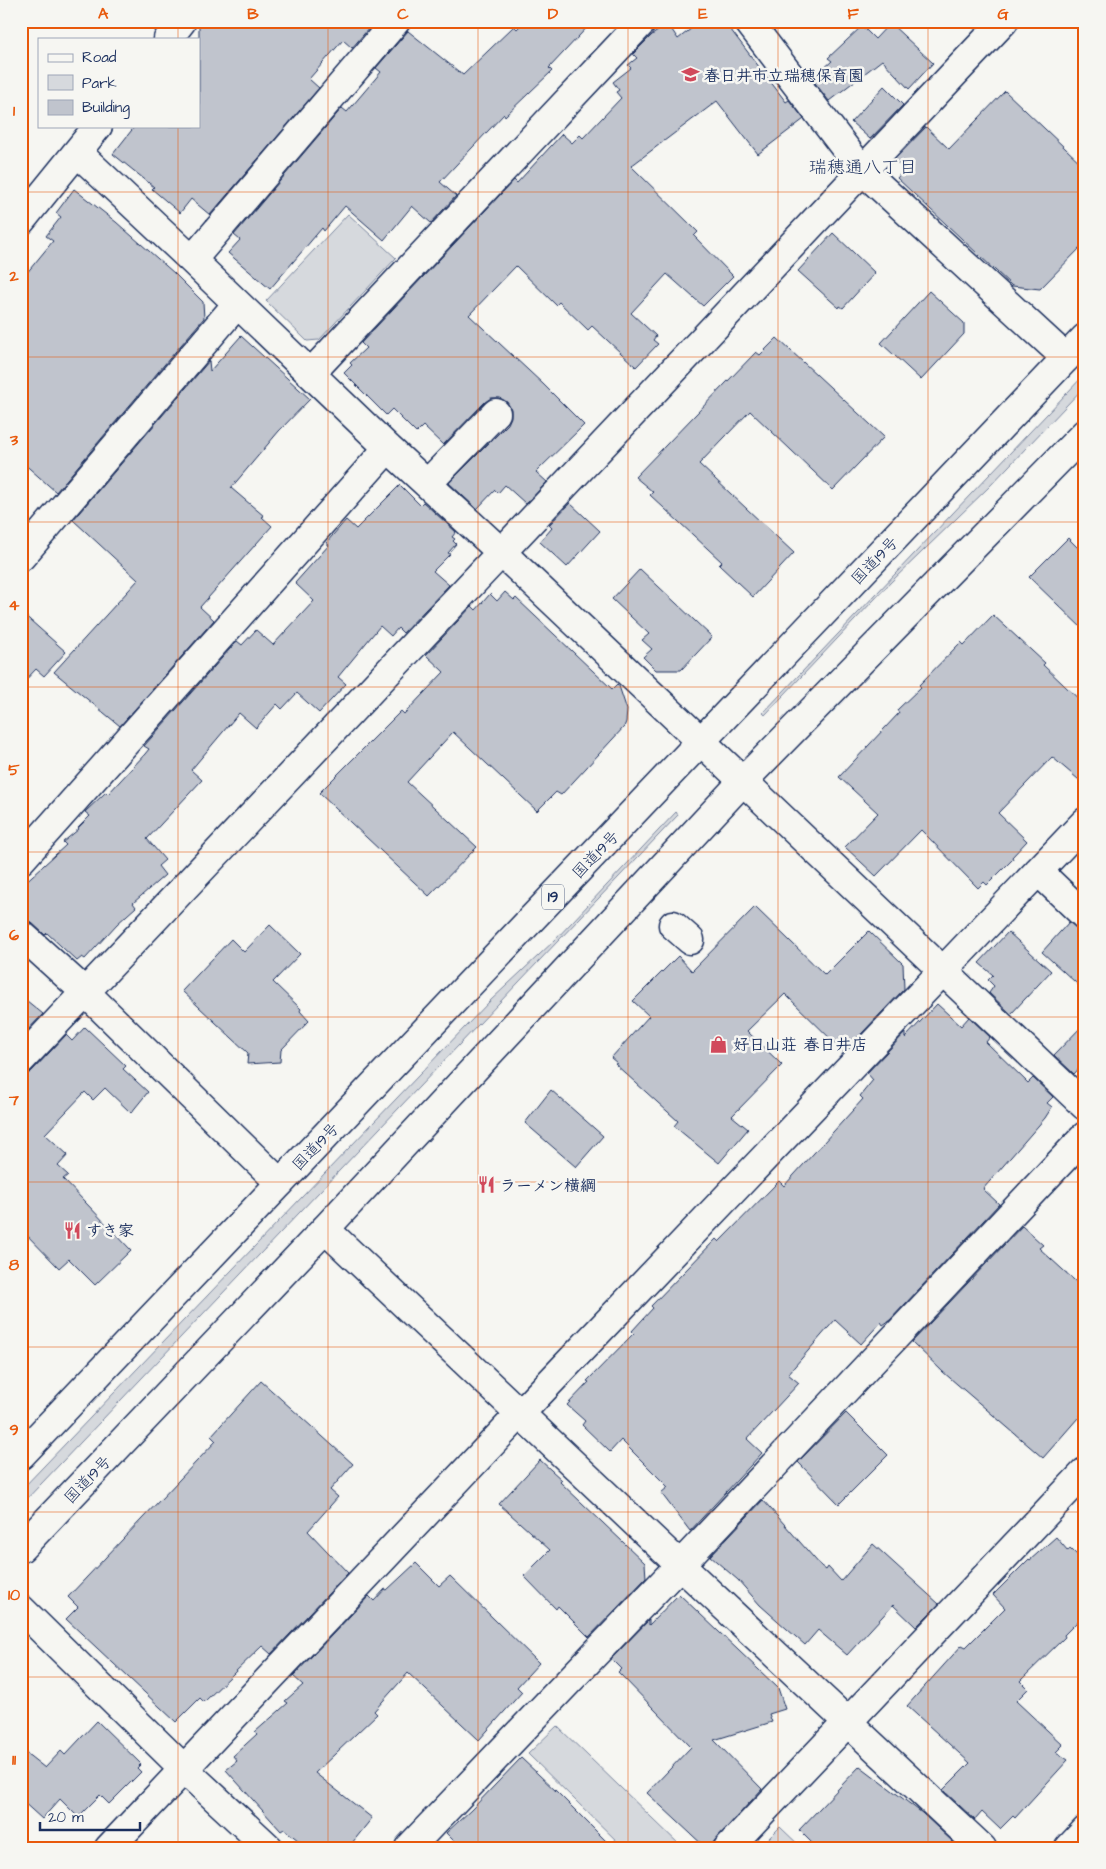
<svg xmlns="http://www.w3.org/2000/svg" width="1106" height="1869" font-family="'Architects Daughter','Klee One',sans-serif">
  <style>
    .green { fill: #d6d9dd; stroke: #78849e }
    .building { fill: #c0c4cd; stroke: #1b2f5e }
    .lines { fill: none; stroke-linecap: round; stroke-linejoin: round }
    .minor-casing { stroke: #1b2f5e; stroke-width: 31 }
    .highway-casing { stroke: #1b2f5e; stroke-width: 31 }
    .minor { stroke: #f6f6f2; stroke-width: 28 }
    .highway { stroke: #f6f6f2; stroke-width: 28 }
    .grid { fill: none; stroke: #e8590c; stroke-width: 1; stroke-opacity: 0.55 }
    .labels { text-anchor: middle; stroke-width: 5; stroke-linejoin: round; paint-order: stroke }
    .shield { fill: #f6f6f2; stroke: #5d6b8a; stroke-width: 1 }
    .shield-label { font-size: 15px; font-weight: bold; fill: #1b2f5e }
    .poi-label { font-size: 16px; font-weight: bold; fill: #1b2f5e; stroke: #f6f6f2; text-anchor: start }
    .street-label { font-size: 16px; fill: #1b2f5e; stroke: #f6f6f2 }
    .neighbourhood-label { font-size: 18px; fill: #1b2f5e; stroke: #f6f6f2 }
    .neatline { fill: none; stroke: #e8590c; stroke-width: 2 }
    .grid-label { font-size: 16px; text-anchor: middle; font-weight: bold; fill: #e8590c }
  </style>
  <rect width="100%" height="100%" fill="#f6f6f2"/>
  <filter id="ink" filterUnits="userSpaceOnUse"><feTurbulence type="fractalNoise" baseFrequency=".02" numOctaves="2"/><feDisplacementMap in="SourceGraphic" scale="10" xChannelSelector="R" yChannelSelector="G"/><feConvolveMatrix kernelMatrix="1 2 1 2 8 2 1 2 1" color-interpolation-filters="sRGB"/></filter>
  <g filter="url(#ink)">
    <path class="green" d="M348 214 396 258 319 340 307 341 266 301Z
      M1085 374V386L989 487 891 582 765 715 763 713Z
      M676 812 678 815 21 1505V1490L490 1001 555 940Z
      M557 1726 683 1848H624L528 1754Z
      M780 1827 802 1848H759Z"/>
    <path class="building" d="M199 21H375L352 48 343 40 309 79 319 88 210 215 191 199 180 213 152 189 154 187 113 154 135 126H199Z
      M525 21H593L549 68 552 71 505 116 504 114 440 182 456 196 431 223 412 206 384 240 345 206 324 231 322 228 270 289 228 253 240 240 234 235 342 108 347 112 381 72 376 68 408 31 463 75 514 26 517 29Z
      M701 21H724L786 102 789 100 804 119 758 154 717 101 631 166 698 232 694 236 733 276 703 306 667 274 631 313 656 336 653 340 658 344 636 367 592 326 588 330 559 302 556 305 516 266 469 315 543 384 584 425 536 472 547 482 526 504 505 485 498 493 495 490 477 509 449 483 508 424 511 417V409L507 402 499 398H491L485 402 443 445 423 426 416 433 392 409 386 415 344 373 352 365 350 363 366 348 361 343 514 180 517 183 562 134 572 143 580 135 583 138 621 98 616 92 619 90 613 82 631 68 628 65 637 58 633 54 652 35 668 24 678 39Z
      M890 23 933 63 909 89 882 60 829 101 812 79 832 61 828 58 862 26 875 39Z
      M884 86 903 105 870 139 851 122Z
      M1005 91 1085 167V243L1040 289 1012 286 897 178 905 169 894 160 926 127 949 149Z
      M74 189 116 222 174 273 203 302 204 318 56 492 21 461V280L53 241 46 236 61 217 56 213Z
      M833 233 875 273 843 308 840 306 839 308 798 271Z
      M929 291 964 323V334L921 380 881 343Z
      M241 336 310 399 279 431 231 488 264 516 262 517 272 526 200 607 214 620 120 726 54 672 138 580 73 520 209 361 210 371Z
      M777 338 884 437 833 490 750 411 699 464 794 553 753 597 719 565 722 562 650 495 653 492 635 477 756 352 760 355Z
      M400 485 420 505 423 502 456 532 452 537 455 539 453 541 456 544 448 553 450 554 433 571 449 585 403 633 398 628 391 636 380 626 338 677 346 684 319 713 297 693 282 709 277 704 256 728 239 713 191 770 202 780 147 839 165 860 158 866 165 875 133 903 136 907 117 924 85 959 82 957 77 961 47 933 45 935 31 922 21 919V886L66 845 63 842 79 829 78 828 90 816 85 812 106 792 108 794 145 754 149 749 144 746 237 641 242 645 256 630 273 645 314 601 295 583 329 545 326 543 346 520 356 529Z
      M570 503 600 531 567 567 540 542 552 528 549 525Z
      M1068 538 1085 555V631L1029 577Z
      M640 569 712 637 681 670H656L643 657 652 649 642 640 649 634 612 599Z
      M505 592 514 600 516 598 612 689 617 684 619 686 627 710 626 722 624 727 561 795 556 792 537 811 453 732 407 782 477 847 429 896 319 793 401 711 404 714 444 672 426 655 472 606 476 610 490 594 497 601Z
      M21 612 66 652 44 676 36 669 21 685Z
      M993 615 1045 663 1043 665 1085 705V785L1052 757 998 813 1027 841 1012 857 1013 859 987 885 984 882 978 888 921 830 876 876 845 847 878 813 839 777 899 713 897 710 921 687 919 685 961 642 964 645Z
      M755 907 825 975 869 931 903 964 904 989 844 1052 785 994 747 1031 782 1065 732 1116 748 1129 719 1163 674 1126 678 1121 615 1064 617 1063 611 1058 649 1016 633 1001 678 956 692 971Z
      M1069 922 1085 934V991L1042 952Z
      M270 925 300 954 273 982 301 1009 300 1011 309 1021 281 1050 280 1062 247 1064 248 1053 182 991 231 939 244 952Z
      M1008 932 1051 971 1011 1014 989 993 994 986 988 980 993 975 979 963Z
      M21 996 43 1014 21 1037Z
      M937 1004 961 1026 969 1017 990 1037 986 1042 1028 1083 1033 1078 1053 1097 1047 1103 1052 1107 1045 1118 983 1189 999 1204 890 1320 883 1325 881 1322 861 1344 835 1320 788 1374 799 1383 747 1439 762 1453 690 1531 661 1493 668 1487 621 1440 610 1452 582 1425 585 1421 567 1405 589 1382 587 1381 634 1333 632 1331 653 1308 651 1306 716 1239 719 1242 779 1181 784 1186 863 1099 860 1096 873 1080 867 1073 905 1033V1038Z
      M1085 1023V1062L1074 1074 1054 1055Z
      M85 1027 126 1066 123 1069 148 1092 131 1113 105 1088 93 1100 85 1092 45 1134 68 1155 58 1166 68 1175 63 1179 131 1250 95 1285 69 1259 59 1268 21 1229V1075H26L32 1071 66 1035 72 1041Z
      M551 1090 603 1136 576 1167 525 1123Z
      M1022 1226 1043 1245 1039 1248 1085 1290V1410L1043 1458 943 1372 912 1342Z
      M261 1381 353 1464 330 1490 338 1497 308 1531 348 1573 271 1654 262 1646 204 1702 200 1698 176 1722 66 1619 78 1607 68 1597 216 1441 211 1436Z
      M846 1413 888 1455 839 1504 798 1462Z
      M540 1460 562 1480 560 1482 645 1563 646 1578 589 1637 558 1606 556 1609 524 1576 550 1550 499 1504Z
      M763 1500 821 1566 826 1570 828 1567 841 1581 873 1544 939 1604 916 1627 893 1605 847 1655 818 1630 805 1645 760 1605 738 1580 710 1556Z
      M1056 1537 1068 1551 1070 1548 1085 1563V1614L1064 1635 1065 1637 1020 1681 1028 1689 1016 1701 1063 1745 1056 1752 1068 1760 1015 1818 1013 1816 1000 1829 982 1812 975 1820 943 1790 970 1763 907 1706 962 1645 966 1647 1005 1608 993 1595 1029 1559 1030 1560Z
      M416 1563 439 1586 450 1576 539 1663 517 1687 522 1692 479 1740 408 1673 374 1711 377 1714 315 1773 372 1818 348 1848H308L284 1829 281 1831 226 1770 237 1761 233 1756 257 1734 255 1732 288 1703 285 1701 303 1685 293 1676 369 1596 374 1601 385 1589 387 1590Z
      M679 1594 778 1688 785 1709 769 1714 772 1722 714 1740 762 1789 708 1848H706L647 1793 691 1747 618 1672 621 1669 611 1659 649 1620V1625Z
      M97 1721 141 1764 137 1768 141 1772 109 1804 100 1795 78 1817 60 1799 42 1819 21 1800V1749L45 1768 61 1751 65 1755Z
      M521 1758 556 1791 613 1848H461L446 1833 471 1810Z
      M860 1766 922 1813 953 1842 947 1848H817L799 1830Z"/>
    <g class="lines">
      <defs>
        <path id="minor" d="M748 21 862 170 1066 358
          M168 39 182 21
          M77 152 192 260 388 448 501 552 743 781 1085 1106
          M21 221 98 126
          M192 260 396 21
          M311 373 643 21
          M427 484 496 413
          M21 557 237 304
          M21 860 388 448
          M1038 871 1085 916
          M673 925 690 940
          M21 934 85 992 280 1183
          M21 1060 1004 21
          M325 1229 680 1565 982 1848
          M21 1609 184 1769 269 1848
          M109 1848 534 1399 1085 822
          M409 1848 680 1565 1085 1136
          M728 1848 1085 1472
          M1069 1848 1085 1831"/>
        <path id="highway" d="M21 1455 1085 338
          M21 1548 325 1229 743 781 1085 433"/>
      </defs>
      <use href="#minor" class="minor-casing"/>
      <use href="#highway" class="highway-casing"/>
      <use href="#minor" class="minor"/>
      <use href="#highway" class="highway"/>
    </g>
  </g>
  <path class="grid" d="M178 21V39M328 21V1848M478 21V1848M628 21V1848M778 21V1848M928 21V1848M178 126V1848M21 192H1085M21 357H1085M21 522H1085M21 687H1085M21 852H1085M21 1017H1085M21 1182H1085M21 1347H1085M21 1512H1085M21 1677H1085"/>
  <defs>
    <symbol id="school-bare" viewBox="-9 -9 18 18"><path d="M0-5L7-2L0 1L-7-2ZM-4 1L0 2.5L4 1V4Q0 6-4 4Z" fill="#d1495b" stroke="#f6f6f2" stroke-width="2.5" paint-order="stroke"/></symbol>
    <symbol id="shop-bare" viewBox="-9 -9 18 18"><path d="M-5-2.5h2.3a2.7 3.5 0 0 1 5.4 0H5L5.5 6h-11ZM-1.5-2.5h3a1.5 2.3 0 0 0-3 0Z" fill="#d1495b" stroke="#f6f6f2" stroke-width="2.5" paint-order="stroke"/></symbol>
    <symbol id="restaurant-bare" viewBox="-9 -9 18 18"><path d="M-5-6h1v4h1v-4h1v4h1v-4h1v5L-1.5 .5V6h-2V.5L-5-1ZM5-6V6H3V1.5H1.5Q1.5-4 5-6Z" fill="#d1495b" stroke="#f6f6f2" stroke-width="2.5" paint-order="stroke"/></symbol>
  </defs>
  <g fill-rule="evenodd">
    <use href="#school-bare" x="678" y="62" width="25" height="25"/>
    <use href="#shop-bare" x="706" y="1032" width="25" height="25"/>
    <use href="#restaurant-bare" x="474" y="1172" width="25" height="25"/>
    <use href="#restaurant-bare" x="60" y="1218" width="25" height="25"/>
  </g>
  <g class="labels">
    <rect class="shield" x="542" y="884.5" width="22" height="25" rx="4"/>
    <g class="shield-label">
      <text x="553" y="902">19</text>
    </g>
    <g class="poi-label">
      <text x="704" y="81">春日井市立瑞穂保育園</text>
      <text x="733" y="1050">好日山荘 春日井店</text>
      <text x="500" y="1191">ラーメン横綱</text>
      <text x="86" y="1236">すき家</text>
    </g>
    <g class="street-label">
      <text transform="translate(874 560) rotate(-46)" y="6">国道19号</text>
      <text transform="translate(595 854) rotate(-46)" y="6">国道19号</text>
      <text transform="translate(315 1146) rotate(-46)" y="6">国道19号</text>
      <text transform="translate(87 1479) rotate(-46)" y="6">国道19号</text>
    </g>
    <g class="neighbourhood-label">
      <text x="863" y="173">瑞穂通八丁目</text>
    </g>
  </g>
  <rect width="1106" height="1869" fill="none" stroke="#f6f6f2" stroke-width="55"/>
  <rect x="38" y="38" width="162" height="90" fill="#f6f6f2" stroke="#9ea6b7"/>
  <rect x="48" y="54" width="25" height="8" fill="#f6f6f2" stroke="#9ea6b7"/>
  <text x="82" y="62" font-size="15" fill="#1b2f5e">Road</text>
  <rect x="48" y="75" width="25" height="15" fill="#d6d9dd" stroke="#9ea6b7"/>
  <text x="82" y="88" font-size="15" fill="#1b2f5e">Park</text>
  <rect x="48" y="100" width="25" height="15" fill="#c0c4cd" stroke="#9ea6b7"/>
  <text x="82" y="112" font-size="15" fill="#1b2f5e">Building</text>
  <path d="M40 1822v8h100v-8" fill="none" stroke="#1b2f5e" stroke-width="2.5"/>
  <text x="48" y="1822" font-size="15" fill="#1b2f5e" stroke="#f6f6f2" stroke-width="4" paint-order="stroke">20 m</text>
  <rect x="28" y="28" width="1050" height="1814" class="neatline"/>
  <g class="grid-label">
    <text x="103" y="19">A</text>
    <text x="253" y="19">B</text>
    <text x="403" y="19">C</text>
    <text x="553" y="19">D</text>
    <text x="703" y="19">E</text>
    <text x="853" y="19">F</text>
    <text x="1003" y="19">G</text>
    <text x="14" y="116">1</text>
    <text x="14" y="281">2</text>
    <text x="14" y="445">3</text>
    <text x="14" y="610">4</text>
    <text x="14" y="775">5</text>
    <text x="14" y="940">6</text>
    <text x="14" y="1105">7</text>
    <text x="14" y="1270">8</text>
    <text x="14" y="1435">9</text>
    <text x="14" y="1600">10</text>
    <text x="14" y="1765">11</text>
  </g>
</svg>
